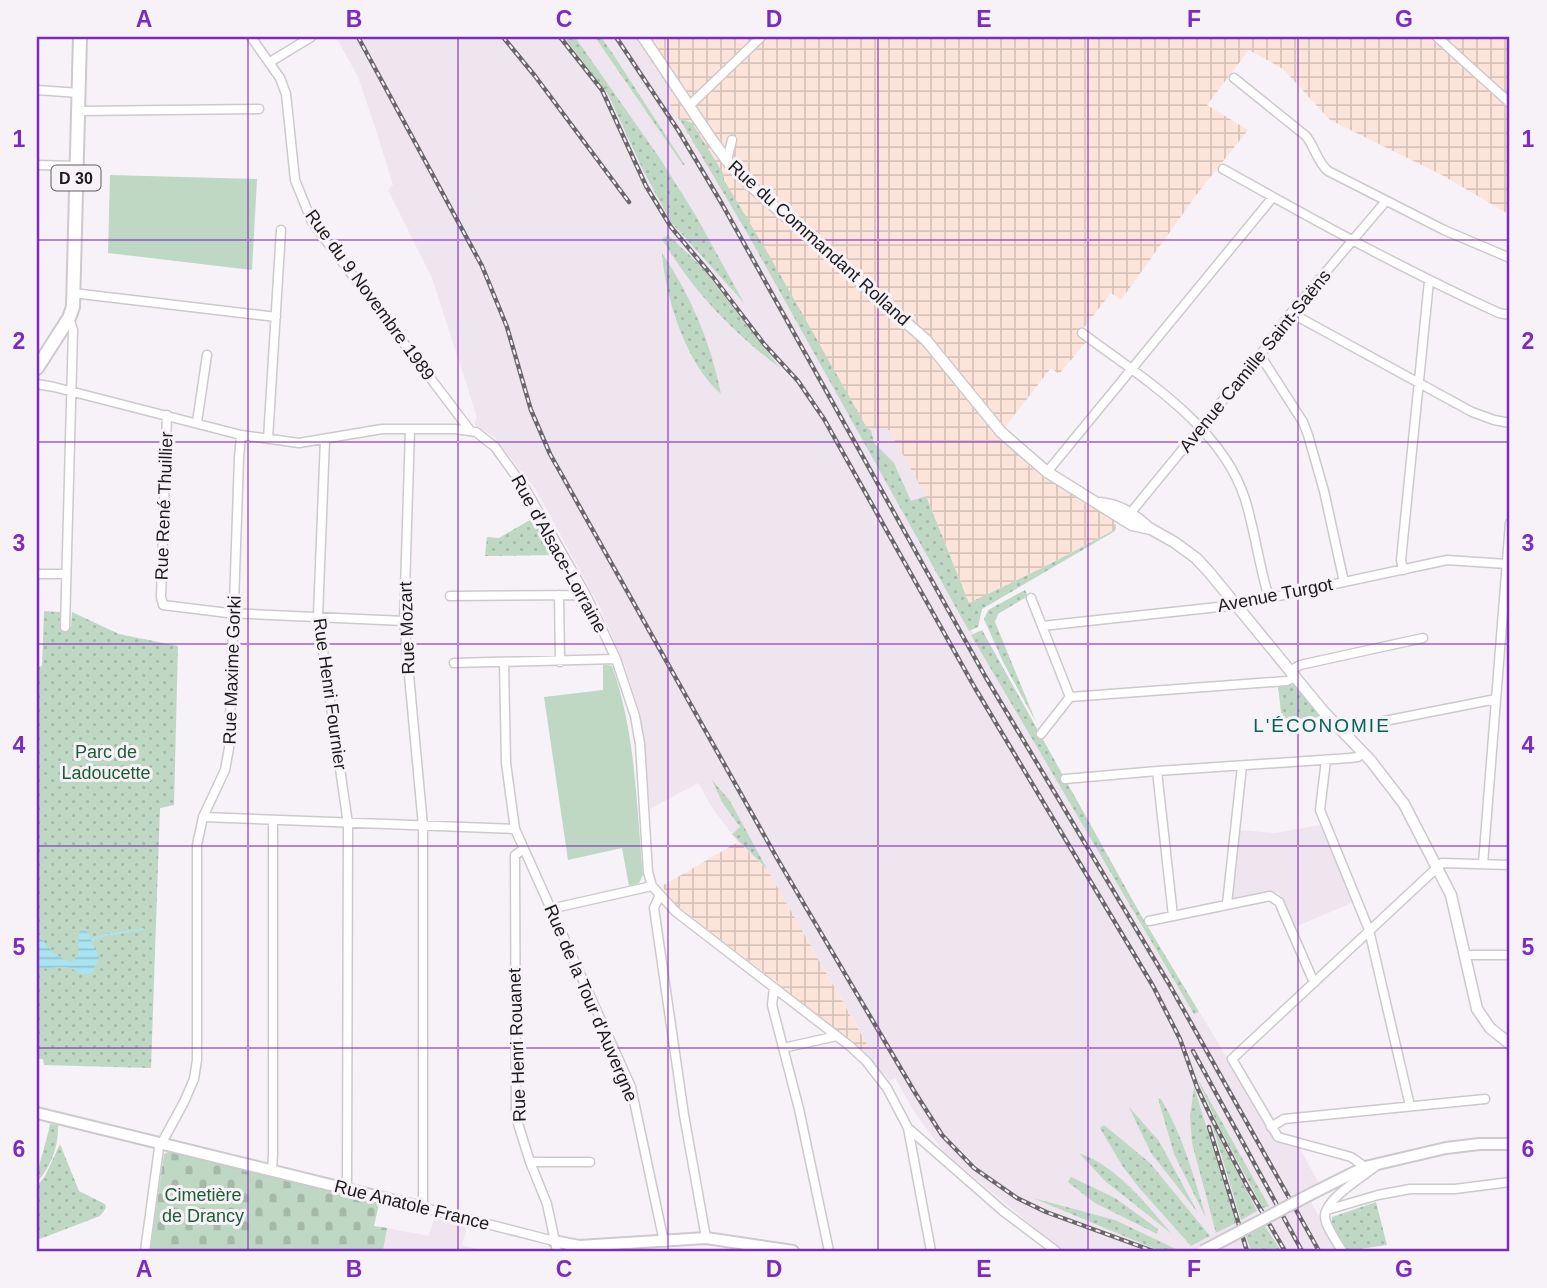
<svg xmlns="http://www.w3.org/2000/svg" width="1547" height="1288" font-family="Helvetica,sans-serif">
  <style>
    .built { fill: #efe5ef }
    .industrial { fill: url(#industrial-grid) }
    .grass { fill: url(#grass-dots) }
    .cemetery { fill: url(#cemetery-stones) }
    .pitch { fill: #bfd8c4 }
    .water { fill: url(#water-rules) }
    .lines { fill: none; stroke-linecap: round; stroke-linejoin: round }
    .stream { stroke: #aae3f1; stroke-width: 2 }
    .minor-casing { stroke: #cdc9cd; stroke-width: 11 }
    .tertiary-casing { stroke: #cdc9cd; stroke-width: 13 }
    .secondary-casing { stroke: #cdc9cd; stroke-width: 14 }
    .primary-casing { stroke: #cdc9cd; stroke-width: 16 }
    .minor { stroke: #fff; stroke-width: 8 }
    .tertiary { stroke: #fff; stroke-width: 10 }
    .secondary { stroke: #fff; stroke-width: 10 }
    .primary { stroke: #fff; stroke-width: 12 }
    .rail-casing { stroke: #696769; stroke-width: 4.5 }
    .rail { stroke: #f7f2f7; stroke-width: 2; stroke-dasharray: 5; stroke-linecap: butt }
    .secondary-bridge-casing { stroke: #cdc9cd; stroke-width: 14; stroke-linecap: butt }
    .secondary-bridge { stroke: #fff; stroke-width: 10 }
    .grid { fill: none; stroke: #7b2cbf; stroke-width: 2; stroke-opacity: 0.55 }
    .labels { text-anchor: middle; stroke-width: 6; stroke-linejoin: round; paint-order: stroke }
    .shield { fill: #f7f2f7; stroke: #5e5c5e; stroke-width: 2 }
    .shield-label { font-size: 16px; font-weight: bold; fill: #1c1b1c }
    .street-label { font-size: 18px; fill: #1c1b1c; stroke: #f7f2f7 }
    .park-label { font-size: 18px; fill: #1e5c33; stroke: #f7f2f7 }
    .neighbourhood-label { font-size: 19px; letter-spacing: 2px; fill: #00635a; stroke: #f7f2f7 }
    .neatline { fill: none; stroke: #7b2cbf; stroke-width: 2.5 }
    .grid-label { font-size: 23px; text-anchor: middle; font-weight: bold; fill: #7b2cbf }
  </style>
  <defs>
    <pattern id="industrial-grid" width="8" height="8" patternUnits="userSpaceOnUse" patternTransform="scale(1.75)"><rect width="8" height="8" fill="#fde4da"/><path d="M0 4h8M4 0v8" fill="none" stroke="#d8c3ba"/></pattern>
    <pattern id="grass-dots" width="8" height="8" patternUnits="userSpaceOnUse" patternTransform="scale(1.75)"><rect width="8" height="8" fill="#bfd8c4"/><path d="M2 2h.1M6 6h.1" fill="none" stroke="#a4b9a8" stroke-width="1.8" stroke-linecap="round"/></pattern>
    <pattern id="cemetery-stones" width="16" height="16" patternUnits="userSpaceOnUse" patternTransform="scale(1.75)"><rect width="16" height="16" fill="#bfd8c4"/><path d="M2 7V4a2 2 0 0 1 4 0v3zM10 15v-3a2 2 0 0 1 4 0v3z" fill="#a4b9a8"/></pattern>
    <pattern id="water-rules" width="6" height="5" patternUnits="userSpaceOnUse" patternTransform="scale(1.75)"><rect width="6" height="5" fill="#aae3f1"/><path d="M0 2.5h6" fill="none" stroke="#92c2ce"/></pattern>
  </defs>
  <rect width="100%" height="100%" fill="#f7f2f7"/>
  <path class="built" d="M336 37H635L673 94 667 99 867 428 889 429 926 496 941 530 962 606 975 638 1066 785 1142 917 1277 1140 1299 1147 1325 1194 1311 1202 1338 1251H1066L1049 1240 943 1151 915 1113 895 1078 890 1081 864 1051 868 1045 767 869 738 842 713 809 698 783 650 809 641 716 625 666 598 604 536 490 494 437 474 424 477 417 432 278 388 190 393 185 377 133 358 77Z
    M1320 825 1354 902 1295 927 1284 901 1278 893 1268 891 1234 898 1231 896 1239 830 1275 833Z
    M434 1218 467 1226 462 1245 486 1251H383L387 1228 429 1236Z"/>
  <path class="industrial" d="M635 37H1510V215L1442 175 1330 120 1283 69 1249 50 1207 105 1248 130 1200 190 1121 300 1111 293 1079 334 1087 341 1059 374 1051 368 998 436 1034 470 1090 507 1114 519V530L1046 566 969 603 926 496 889 430 867 428 667 100 673 94Z
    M738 842 767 869 868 1046 864 1051 780 986 775 979H772L676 905 662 886Z"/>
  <path class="grass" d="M564 37H575L661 160 696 216 744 303 671 222 643 170 608 94Z
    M595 37H601L611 51 685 165H683Z
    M679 118 692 123 723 173 724 180 769 255 867 428 871 430 874 443 894 463 911 501 926 496 969 603 1046 566 1114 530V524L1116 525 1115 531 982 609 978 627 969 631 746 231Z
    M668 235 702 267 779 367C732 332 692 290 662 239Z
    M662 253C691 296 711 343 721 394 686 364 665 297 662 253Z
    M535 517 557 555 485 556 487 537 499 538Z
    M1025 590 1028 596 998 614 995 622 1036 722 1003 662 984 619 988 610Z
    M44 611 60 612V627H71L72 612 119 634 178 646 174 805 160 808 151 1068 44 1065 43 1059H37V667L42 666Z
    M982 630 1142 917 1199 1012 1194 1014 971 635Z
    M1293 685 1297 687 1321 717 1282 721 1278 686Z
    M712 780 730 801 767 869 732 834 740 827 722 802Z
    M1196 1076 1269 1206 1263 1208 1217 1123Z
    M1194 1087 1236 1223 1216 1233 1192 1143 1190 1116Z
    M1158 1098 1161 1099C1183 1136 1194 1176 1206 1218L1174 1154Z
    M1129 1107 1159 1141 1198 1213 1151 1153Z
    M50 1124 58 1125C59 1145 51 1167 37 1182 37 1167 47 1141 50 1124Z
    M1212 1124 1257 1211 1241 1220Z
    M1104 1125 1150 1163 1210 1236 1191 1246 1141 1190 1123 1167 1100 1128Z
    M60 1144 79 1191 105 1204 106 1208 100 1216 37 1240V1186L45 1176Z
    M1079 1153C1117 1166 1146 1204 1172 1234L1105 1181Z
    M1071 1177 1115 1198 1158 1229 1157 1234 1095 1203 1068 1182Z
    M1033 1198 1115 1220 1180 1251H1160Z
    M1376 1202 1387 1245 1346 1251 1332 1223V1217Z
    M1265 1226 1281 1251H1251L1246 1236Z"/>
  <path class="cemetery" d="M170 1151 379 1204 374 1226 387 1228 383 1251H150L164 1154Z"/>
  <path class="pitch" d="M110 175 257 179 252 270 108 253Z
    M603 664 612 666C636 733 636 804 643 875L639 883 629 886 622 848 568 860 544 697 603 690Z"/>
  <path class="water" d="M84 929 88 932 99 958 92 973C79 977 76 968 65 967 54 965 48 972 37 966V930C44 946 56 958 72 962L78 955 79 932Z"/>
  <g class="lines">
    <path class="stream" d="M92 940 101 936 143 929"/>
    <defs>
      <path id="minor" d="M251 37 280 78 286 94 295 180 312 222 469 429
        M1437 37 1510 103
        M270 62 311 37
        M1234 78 1306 136C1315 147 1317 162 1328 171L1444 230 1510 258
        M37 90 79 93
        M689 106 761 37
        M78 111 259 109
        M727 160 732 140
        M37 165 77 166
        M1223 169C1314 220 1404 270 1499 313L1510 315
        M73 293 276 317
        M1291 313 1472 412 1494 420 1510 423
        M1082 333C1141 377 1222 426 1245 499 1255 531 1259 566 1269 598
        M1260 355 1303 422 1308 435 1324 491 1344 582
        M37 384 54 387 241 435 299 443 382 429H455L476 432 495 447 526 490 586 595 616 659 635 716 640 744 648 872 652 886 676 912 851 1047 866 1061 887 1088 908 1128 1003 1211 1056 1251
        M167 415 161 597 163 605 228 613 404 621
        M197 422 207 355
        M410 429 404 621 423 826V1208
        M268 439 281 230
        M325 439 318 616 348 824 347 1189
        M1047 472 1273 197
        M1128 516 1260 355 1291 313 1386 201
        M1403 570 1401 560 1429 281
        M37 574H66
        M559 595 560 662
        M450 596 586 595
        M1031 598 1070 697
        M1042 626 1237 605 1447 560 1507 564
        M65 627 73 330 69 318
        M504 662 506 763 515 829 631 1087 664 1242
        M454 663 616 659
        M1290 671 1300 665 1423 638
        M1070 697 1287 681 1295 677
        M1343 733 1349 728 1496 699
        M1041 734 1070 697
        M1326 760 1320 810 1369 930 1410 1106
        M1157 771 1173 916
        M1065 779 1157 771 1350 758 1358 757 1362 753
        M203 817 515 829
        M524 849 515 855V859L516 1117 530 1162 547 1204 557 1251
        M1483 864 1510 523
        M659 897 654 908 684 1115 706 1238
        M1227 904 1242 766
        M550 909 652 886
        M1149 921 1270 896 1279 902 1312 978 1315 982
        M1464 955H1510
        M774 988 772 1005 799 1109 829 1251
        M783 1048 837 1036
        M1271 1127 1284 1119 1485 1099
        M908 1128 931 1251
        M530 1162H590
        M1365 1167 1351 1157 1278 1137 1232 1059 1442 863 1510 865
        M272 1170 273 1154V821
        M421 1207 554 1241
        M1327 1210 1378 1195 1410 1189H1455L1510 1182
        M145 1251 159 1148 184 1102 194 1079 197 1060V845L203 817 225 770 229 748 239 458 241 435
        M1342 1251C1337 1242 1325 1226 1325 1216 1325 1199 1364 1176 1376 1166"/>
      <path id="tertiary" d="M643 37 712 140 731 166 750 185 926 340 1001 432 1047 472 1132 525 1151 529 1174 542 1196 558 1209 572 1323 711 1371 761 1404 804 1451 895 1477 1009 1490 1028 1510 1044
        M1100 503C1121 505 1135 515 1150 529"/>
      <path id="secondary" d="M37 1113 420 1207
        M1309 1195 1365 1167 1446 1148 1479 1144H1510
        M554 1241 579 1246 706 1238 793 1251"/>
      <path id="primary" d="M37 368 69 318 73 307 80 37"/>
    </defs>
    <use href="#minor" class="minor-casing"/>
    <use href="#tertiary" class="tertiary-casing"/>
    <use href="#secondary" class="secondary-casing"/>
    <use href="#primary" class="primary-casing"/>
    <use href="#minor" class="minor"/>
    <use href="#tertiary" class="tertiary"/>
    <use href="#secondary" class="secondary"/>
    <use href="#primary" class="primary"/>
    <defs>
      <path id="rail" d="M358 37 482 266 507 327 531 410 550 454 778 860 914 1091 942 1135 974 1168 1017 1198 1046 1212 1153 1251
        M503 37 535 76 629 202
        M560 37 602 90 646 186 671 227 713 277 764 344 798 381 824 419 975 688 1153 986 1180 1039 1197 1087 1211 1117 1247 1186 1285 1251
        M616 37 678 130 722 204 985 676 1169 984 1319 1251
        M1193 1051 1302 1251
        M1209 1127 1247 1251"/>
    </defs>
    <use href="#rail" class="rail-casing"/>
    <use href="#rail" class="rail"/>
    <defs>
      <path id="secondary-bridge" d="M1203 1251 1309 1195"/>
    </defs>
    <use href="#secondary-bridge" class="secondary-bridge-casing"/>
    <use href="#secondary-bridge" class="secondary-bridge"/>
  </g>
  <path class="grid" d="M248 37V1251M458 37V1251M668 37V1251M878 37V1251M1088 37V1251M1298 37V1251M37 240H1510M37 442H1510M37 644H1510M37 846H1510M37 1048H1510"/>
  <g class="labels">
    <rect class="shield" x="51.5" y="165.5" width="49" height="25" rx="5"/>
    <g class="shield-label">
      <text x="76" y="184">D 30</text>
    </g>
    <g class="street-label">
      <text transform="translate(819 243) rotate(42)" y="6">Rue du Commandant Rolland</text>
      <text transform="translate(370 295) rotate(54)" y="6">Rue du 9 Novembre 1989</text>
      <text transform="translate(1255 361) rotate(-51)" y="6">Avenue Camille Saint-Saëns</text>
      <text transform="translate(164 506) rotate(-88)" y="6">Rue René Thuillier</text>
      <text transform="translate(559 554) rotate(61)" y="6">Rue d'Alsace-Lorraine</text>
      <text transform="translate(1275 595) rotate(-11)" y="6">Avenue Turgot</text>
      <text transform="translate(407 628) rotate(-92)" y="6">Rue Mozart</text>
      <text transform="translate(232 670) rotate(-88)" y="6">Rue Maxime Gorki</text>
      <text transform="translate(330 694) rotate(82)" y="6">Rue Henri Fournier</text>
      <text transform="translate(591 1003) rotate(67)" y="6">Rue de la Tour d'Auvergne</text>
      <text transform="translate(517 1045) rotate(-92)" y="6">Rue Henri Rouanet</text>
      <text transform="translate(412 1205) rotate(14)" y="6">Rue Anatole France</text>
    </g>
    <g class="park-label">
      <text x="106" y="758">Parc de<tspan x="106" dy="21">Ladoucette</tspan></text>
      <text x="203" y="1201">Cimetière<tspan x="203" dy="21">de Drancy</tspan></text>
    </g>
    <g class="neighbourhood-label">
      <text x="1322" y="732">L'ÉCONOMIE</text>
    </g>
  </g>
  <rect width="1547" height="1288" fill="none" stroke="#f7f2f7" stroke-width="77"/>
  <rect x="38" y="38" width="1470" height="1212" class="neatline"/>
  <g class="grid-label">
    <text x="144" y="27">A</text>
    <text x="354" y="27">B</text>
    <text x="564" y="27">C</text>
    <text x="774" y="27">D</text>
    <text x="984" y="27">E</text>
    <text x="1194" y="27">F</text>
    <text x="1404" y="27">G</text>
    <text x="19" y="147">1</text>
    <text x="1528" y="147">1</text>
    <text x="19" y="349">2</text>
    <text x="1528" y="349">2</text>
    <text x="19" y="551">3</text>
    <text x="1528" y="551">3</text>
    <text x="19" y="753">4</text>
    <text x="1528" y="753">4</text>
    <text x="19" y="955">5</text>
    <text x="1528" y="955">5</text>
    <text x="19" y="1157">6</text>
    <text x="1528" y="1157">6</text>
    <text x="144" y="1277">A</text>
    <text x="354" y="1277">B</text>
    <text x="564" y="1277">C</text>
    <text x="774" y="1277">D</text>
    <text x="984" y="1277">E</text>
    <text x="1194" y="1277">F</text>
    <text x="1404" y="1277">G</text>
  </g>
</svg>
